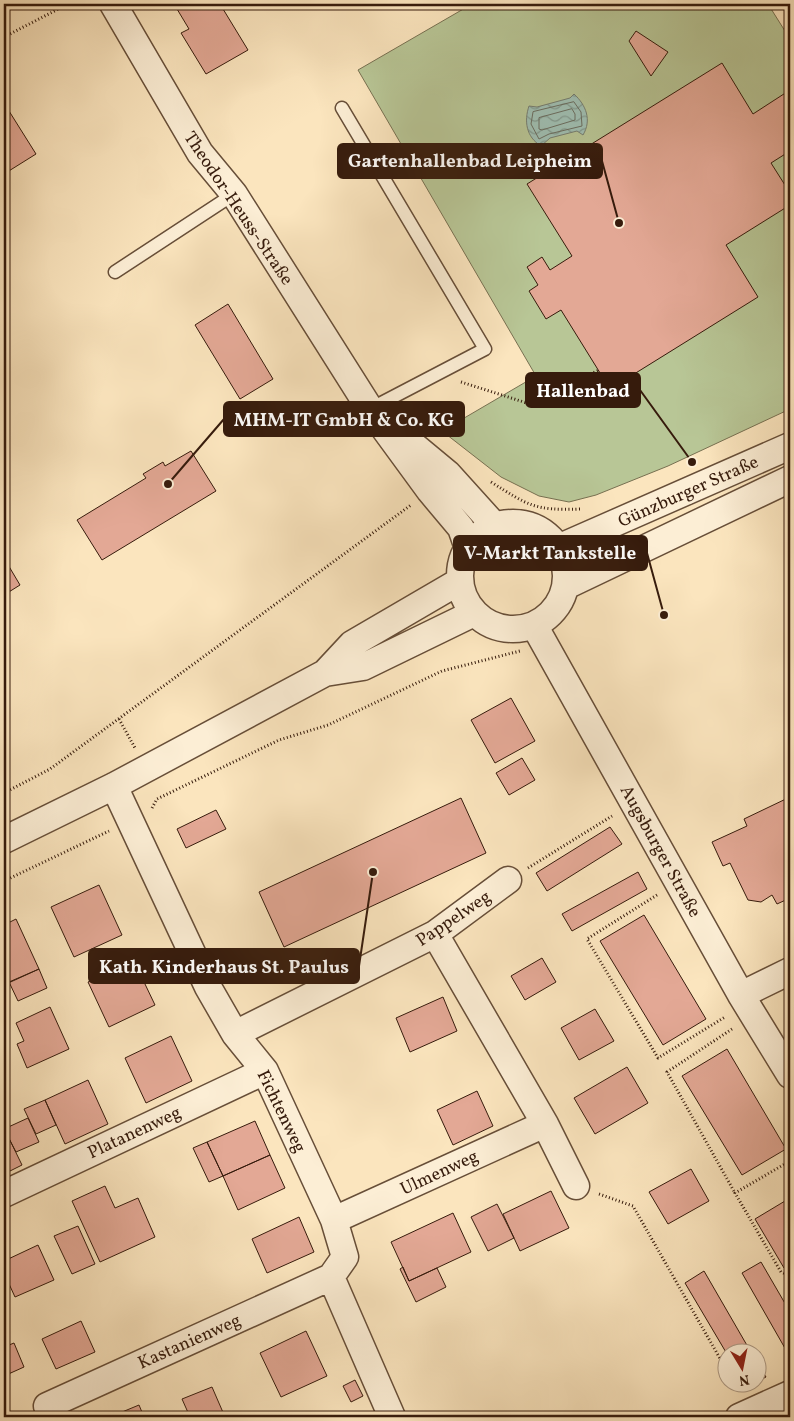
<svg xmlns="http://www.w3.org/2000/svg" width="794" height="1421" font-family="Vollkorn,serif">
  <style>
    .park { fill: #b8c696; stroke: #777051 }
    .water { fill: url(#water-waves); stroke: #757d70 }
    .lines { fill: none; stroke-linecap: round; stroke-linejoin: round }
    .shore { stroke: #6a6d60; stroke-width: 1 }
    .building { fill: #e3a895; stroke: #361b0c }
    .lane-casing { stroke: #674e38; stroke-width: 15 }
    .street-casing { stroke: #674e38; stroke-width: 29 }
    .path { stroke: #361b0c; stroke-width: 3; stroke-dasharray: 1 2.5; stroke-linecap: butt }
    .lane { stroke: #fceed5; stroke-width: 12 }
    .street { stroke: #fceed5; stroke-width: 26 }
    .labels { text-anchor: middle; stroke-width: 4.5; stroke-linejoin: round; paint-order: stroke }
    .street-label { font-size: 18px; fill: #361b0c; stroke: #fceed5 }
    .leader { fill: none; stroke: #361b0c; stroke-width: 2 }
    .callout-dot { fill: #361b0c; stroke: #fceed5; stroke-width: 2 }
    .callout { fill: #361b0c; stroke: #361b0c; stroke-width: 2 }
    .callout-label { font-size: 19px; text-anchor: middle; font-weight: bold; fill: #fff }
  </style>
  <defs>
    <pattern id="water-waves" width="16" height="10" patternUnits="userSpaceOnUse" patternTransform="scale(1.25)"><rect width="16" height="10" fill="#9fbfb3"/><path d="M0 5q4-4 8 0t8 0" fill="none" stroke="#829a90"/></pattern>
  </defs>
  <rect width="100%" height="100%" fill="#fbe5be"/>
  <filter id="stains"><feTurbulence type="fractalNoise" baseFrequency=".004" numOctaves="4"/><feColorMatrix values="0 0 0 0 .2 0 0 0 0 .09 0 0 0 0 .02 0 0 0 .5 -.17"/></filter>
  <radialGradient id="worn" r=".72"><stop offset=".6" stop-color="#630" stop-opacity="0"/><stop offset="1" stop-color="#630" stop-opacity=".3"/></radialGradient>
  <path class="park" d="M472 4H768L790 39V409L668 466 596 495 569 502 539 496 501 477 442 431 536 376 358 70Z"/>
  <path class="water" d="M574 94C586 105 592 120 583 135L577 131 550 138 541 146C526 137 524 121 529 106L537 107 570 98Z"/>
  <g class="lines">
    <path class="shore" d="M574 102 581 112 582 126 549 134 539 139 531 124 533 112Z
      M572 109 575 114V120L542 130 539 129V118Z"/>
  </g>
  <path class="building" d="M174 4H220L248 50 206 74 181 33 189 29Z
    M636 31 668 52 651 76 629 41Z
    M722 63 753 114 790 90V151L771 163 790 193V205L726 245 758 297 610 389 561 310 546 319 529 291 538 285 527 267 542 257 550 270 572 256 527 184Z
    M4 103 36 154 4 174Z
    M228 304 273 379 240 399 195 325Z
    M191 451 216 491 102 560 77 520 146 478 143 474 163 462 165 466Z
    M4 558 20 585 4 595Z
    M511 698 535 741 495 763 471 720Z
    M522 758 535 780 509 795 496 773Z
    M790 797V898L777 904 772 895 761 902 748 900 730 863 723 866 712 842 747 826 744 819Z
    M461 798 486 853 284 947 259 892Z
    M216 810 226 829 186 848 177 829Z
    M610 827 622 844 547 891 536 873Z
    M638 872 647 889 572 931 562 914Z
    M99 885 122 935 74 957 51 907Z
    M644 915 706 1019 663 1045 600 941Z
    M16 919 39 969 4 985V925Z
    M542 958 556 982 525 1000 511 976Z
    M134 961 155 1005 109 1027 88 982Z
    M39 969 47 988 18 1001 9 982Z
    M443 997 457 1031 410 1052 396 1018Z
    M50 1007 69 1049 27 1068 17 1044 24 1041 16 1023Z
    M595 1009 614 1041 579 1060 561 1028Z
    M171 1036 192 1081 146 1103 125 1058Z
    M727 1049 786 1149 742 1175 682 1076Z
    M627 1067 648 1103 595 1134 574 1098Z
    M88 1080 108 1124 65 1144 45 1100Z
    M477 1091 493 1126 453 1145 437 1110Z
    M45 1100 56 1125 36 1134 24 1109Z
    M28 1118 39 1142 16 1152 4 1129Z
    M255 1121 270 1155 223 1176 207 1142Z
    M4 1128 22 1165 4 1174Z
    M207 1142 223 1176 209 1182 193 1148Z
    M270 1155 285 1188 238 1210 223 1176Z
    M691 1169 709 1201 668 1224 649 1192Z
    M105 1186 115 1208 138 1198 155 1237 100 1262 72 1201Z
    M551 1191 569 1228 520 1251 503 1214Z
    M790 1198V1264L784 1268 755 1219Z
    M497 1204 514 1238 488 1251 471 1217Z
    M453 1213 471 1252 409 1281 391 1242Z
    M299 1217 314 1252 267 1273 252 1239Z
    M78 1226 95 1264 72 1274 54 1236Z
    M38 1245 54 1280 15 1297 4 1273V1261Z
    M761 1262 790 1312V1357L742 1273Z
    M403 1267 409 1281 437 1268 446 1287 416 1302 400 1269Z
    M704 1271 752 1354H727L685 1283Z
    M81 1321 95 1352 56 1369 42 1339Z
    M306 1331 327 1376 281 1397 260 1353Z
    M14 1343 24 1367 4 1376V1347Z
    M756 1361 766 1377 756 1382Z
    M355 1380 363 1396 351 1402 343 1386Z
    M212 1387 225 1417H190L182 1399Z
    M139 1405 144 1417H110Z"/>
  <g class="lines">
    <defs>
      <path id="lane" d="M342 108 485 349 370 409
        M115 272 234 194"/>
      <path id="street" d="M113 4 200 153 234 194 370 409 430 491 461 528 468 548
        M401 435 448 474 495 526
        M460 576a53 53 0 1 1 106 0a53 53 0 1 1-106 0Z
        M558 548 790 446
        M566 586 790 479
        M534 625 741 995 790 1075
        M325 673 363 667 474 613
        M114 786 208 987 235 1034 265 1071 334 1220 345 1257 331 1277 392 1417
        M4 840 114 786 325 673 352 644 460 581
        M435 934 545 1124 576 1186
        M741 995 790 971
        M235 1034 435 934 508 880
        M4 1194 265 1071
        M334 1220 545 1124
        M47 1406 331 1277
        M739 1417 790 1394"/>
    </defs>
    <use href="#lane" class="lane-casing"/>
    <use href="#street" class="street-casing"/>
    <path class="path" d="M4 37 68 4
      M461 382 530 404 599 370
      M491 482C528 505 534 511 580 509
      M119 719 135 748
      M4 793 50 769 411 505
      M152 808 157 799 279 740 328 725 442 671 520 651
      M528 868 612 816
      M4 881 109 831
      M657 895 587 939 658 1058 725 1017
      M732 1029 667 1072 735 1193
      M790 1161 735 1193 781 1272 790 1276
      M599 1194 633 1206 726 1369
      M735 1384 738 1390"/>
    <use href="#lane" class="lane"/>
    <use href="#street" class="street"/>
  </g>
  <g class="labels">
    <g class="street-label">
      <text transform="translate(239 208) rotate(56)" y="6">Theodor-Heuss-Straße</text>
      <text transform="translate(688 491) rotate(-24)" y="6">Günzburger Straße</text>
      <text transform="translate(661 851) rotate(61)" y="6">Augsburger Straße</text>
      <text transform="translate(453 918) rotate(-34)" y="6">Pappelweg</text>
      <text transform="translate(282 1111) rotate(64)" y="6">Fichtenweg</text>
      <text transform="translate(134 1132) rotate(-25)" y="6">Platanenweg</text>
      <text transform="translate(439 1172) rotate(-25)" y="6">Ulmenweg</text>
      <text transform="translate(189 1341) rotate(-24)" y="6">Kastanienweg</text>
    </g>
  </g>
  <path class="leader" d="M619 223L602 161M692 462L640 390M168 484L224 419M664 615L647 553M373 872L359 966"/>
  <g class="callout-dot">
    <circle cx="619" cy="223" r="5"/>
    <circle cx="692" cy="462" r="5"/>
    <circle cx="168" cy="484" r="5"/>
    <circle cx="664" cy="615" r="5"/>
    <circle cx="373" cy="872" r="5"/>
  </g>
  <g class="callout">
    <rect x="338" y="144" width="264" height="34" rx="5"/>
    <rect x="526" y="373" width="114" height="34" rx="5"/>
    <rect x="224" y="402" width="240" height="34" rx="5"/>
    <rect x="454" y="536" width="193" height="34" rx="5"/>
    <rect x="89" y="949" width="270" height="34" rx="5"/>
  </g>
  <g class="callout-label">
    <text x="470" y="167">Gartenhallenbad Leipheim</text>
    <text x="583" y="397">Hallenbad</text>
    <text x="344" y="426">MHM-IT GmbH &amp; Co. KG</text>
    <text x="550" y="559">V-Markt Tankstelle</text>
    <text x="224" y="973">Kath. Kinderhaus St. Paulus</text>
  </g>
  <rect width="794" height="1421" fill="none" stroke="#fbe5be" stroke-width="20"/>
  <rect x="5" y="5" width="784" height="1411" fill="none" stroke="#361b0c" stroke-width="2.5"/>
  <rect x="10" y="10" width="774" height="1401" fill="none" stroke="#361b0c"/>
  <g transform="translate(742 1368) rotate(170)"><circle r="24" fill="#fceed5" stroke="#ad9a85"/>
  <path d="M0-4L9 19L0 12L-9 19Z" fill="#8f2418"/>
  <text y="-8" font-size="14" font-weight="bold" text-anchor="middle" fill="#361b0c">N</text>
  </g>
  <rect width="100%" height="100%" filter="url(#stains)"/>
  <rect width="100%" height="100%" fill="url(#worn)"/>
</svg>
